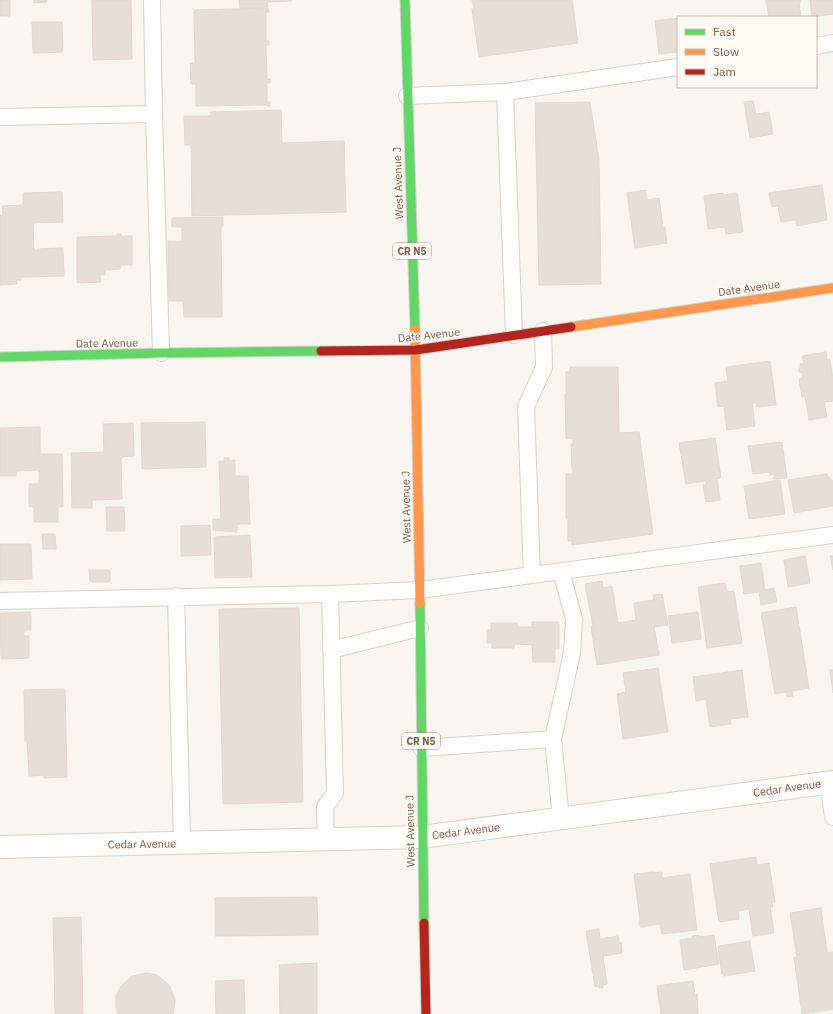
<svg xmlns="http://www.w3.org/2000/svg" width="833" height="1014" font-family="'IBM Plex Sans',sans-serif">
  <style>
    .building { fill: #e6ded7; stroke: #e2d8d2 }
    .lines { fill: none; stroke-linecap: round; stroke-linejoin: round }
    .lane-casing { stroke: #d7d1cb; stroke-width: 18 }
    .street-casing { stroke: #d7d1cb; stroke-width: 24 }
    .fast-casing { stroke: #d9d2cb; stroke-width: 11 }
    .slow-casing { stroke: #d9d2cb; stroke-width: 11 }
    .jam-casing { stroke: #d9d2cb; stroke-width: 11 }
    .lane { stroke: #fefefd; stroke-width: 16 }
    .street { stroke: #fefefd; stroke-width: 22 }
    .fast { stroke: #63d668; stroke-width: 9 }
    .slow { stroke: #ff974d; stroke-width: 9 }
    .jam { stroke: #b3261e; stroke-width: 9 }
    .labels { text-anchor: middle; stroke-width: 3.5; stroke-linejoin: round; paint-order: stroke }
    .shield { fill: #fffaf3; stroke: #a28b7f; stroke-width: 1 }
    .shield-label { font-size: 10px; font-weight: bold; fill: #7a5c4d }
    .street-label { font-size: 11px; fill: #7a5c4d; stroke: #fffaf3 }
  </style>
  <rect width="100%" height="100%" fill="#f9f5f0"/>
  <path class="building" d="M0 0H10V16H0Z
    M34 0H47V2L34 3Z
    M92 0H131L132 59 93 60Z
    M239 0H292V1L267 2 268 7 240 8Z
    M472 0H572L578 43 479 57 472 9H474Z
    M766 0H801V2L799 3 801 17H769Z
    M810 0H833V14L812 17Z
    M268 8 269 12H266V41H269V45H266L267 79H270V83H267V102H270V106H267V105L196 106V84H191L190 63H195L194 10Z
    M678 18V52L659 54 655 21Z
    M32 22H62L63 52 33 53Z
    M753 101 756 114 769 112 773 134 750 138 744 102Z
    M590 102 599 160 601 284 539 285 535 103Z
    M281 110 282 143 344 141 346 212 192 216 191 145H185L184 116H211V112Z
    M822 185 827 220 797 226 796 220 781 222 778 206 772 207 769 193Z
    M645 190 647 200 659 198 663 227H665L667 243 635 248 627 193Z
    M62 192 63 222 33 223 34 251 38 250V249L63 248 64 276 21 277V280H17V284L0 285V216L3 215 2 206 23 205V193Z
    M723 193V195L737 193 743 232 726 234 725 227 708 229 704 196Z
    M223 217V226H221L222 317H184L183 301H169L168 241H182V227H172V218Z
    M117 234H121V236H132V265H120V269L105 270V275H100L101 282 77 283V237L117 236Z
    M826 352 827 360H830L833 379V401L824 402 827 417 809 420 805 396 802 397 799 379 803 378 802 372H799V368H801L800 364 804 363 802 356Z
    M770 361 776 405 757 407 756 402 752 403 755 426 727 430 724 406 718 407 715 383 728 381 726 367Z
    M570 367H618L619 433 639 432 653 534 572 545V541H568V519H566V474H573V468H572L571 444H573V439H566L565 394H566V372H570Z
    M205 422 206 467 142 469 141 423Z
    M133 423 134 456 121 457 122 499 92 500V508H72L71 453 104 452 103 424Z
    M40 427V454H62L63 507H58V522H34V507H29V484H39V470L16 471V476H0V428Z
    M715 438 721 478 717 479 720 500 706 502 703 485 706 484 705 481 686 484 679 443Z
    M782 442 787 478 774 479V474L770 475V472L753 474 748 446Z
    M224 458H229V461L235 460V476H248L250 524H237V532L213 530V519H221L219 461H225Z
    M827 474V476L833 481V506L794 513 788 480Z
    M780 480 785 514 749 519 744 486Z
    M106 507H124L125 531H107Z
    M210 525 211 555 181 556V526Z
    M42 534H55L56 549H43Z
    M250 535 252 577 215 578 214 537Z
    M0 544H31L32 579 0 580Z
    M805 556 810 583 788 587 784 560Z
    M830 556H833V570Z
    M761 563 765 590 774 588 777 602 761 605 759 592 744 594 740 566Z
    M89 570H110V582H90Z
    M602 581 603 588 612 586 618 623 636 620 634 603 654 600 653 595 662 594 668 625 654 627 659 655 597 665 591 626H593L585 584Z
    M725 583 727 592 734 591 742 643 707 648 698 587Z
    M796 607 809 688 792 691 793 696 787 697V692L775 694 761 613Z
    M299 608 303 802 223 804 219 609Z
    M31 612V630H24V636H29V658L1 659 0 613Z
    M698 612 701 639 672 643 668 616Z
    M532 622H559V648H555V662H533L532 645 514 644V648H492V643H487V630H491V623H517V627H532Z
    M658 668 668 732 623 739 617 694 626 692 623 673Z
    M742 670 748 717 730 719 731 724 710 727 706 699 696 701 693 677Z
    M830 670H833V693Z
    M65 689 67 777 44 778V775L29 776 27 741H25L24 690Z
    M756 857 757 865 769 863 775 902H772L773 907H770L774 933 753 936 749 909 738 911 739 919 719 922 710 864Z
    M654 872 655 873 662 872V878L690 874 697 930 662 934 660 924 641 927V925H639V920H640L634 874Z
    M317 897 318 935 215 936V898Z
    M821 908 827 953 833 952V1009L802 1014 794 957H797L790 913Z
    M81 917 83 1014H55L53 918Z
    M599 929 600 939 618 936 619 943 621 942 622 953 603 956 607 984 603 985V988H599V986L595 987 586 931Z
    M699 935V937L714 935 719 964 684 970 680 940 693 938 692 936Z
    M750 941 755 971 724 976 723 974H722L718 948 719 946Z
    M317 963V1014H280L279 965Z
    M147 973 157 975 169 985 175 999 174 1009 173 1014H118L116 1006V996L121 986 132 976Z
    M244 980 245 1014H216L215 981Z
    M693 981 695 995 697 994 698 1014H661L657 986Z"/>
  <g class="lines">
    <defs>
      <path id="lane" d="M152 0 154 114 161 353
        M816 46 833 43
        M505 92 514 335
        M407 96 505 92 678 67
        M0 117 154 114
        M561 571 574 619 572 653 553 739 561 818
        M532 575 526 407 544 367 543 331
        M176 596 182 843
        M0 601 330 594 420 590 833 535
        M331 650 420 628
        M421 748 553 739
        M828 782 833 817
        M326 840 325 807 335 793 330 594"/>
      <path id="street" d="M0 847 422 837 833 782"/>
      <path id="fast" d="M405 0 415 329
        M0 357 161 353 321 351
        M420 604 424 923"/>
      <path id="slow" d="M571 327 833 288
        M415 329 420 604"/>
      <path id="jam" d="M321 351 416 350 571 327
        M424 923 426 1014"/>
    </defs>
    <use href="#lane" class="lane-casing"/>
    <use href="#street" class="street-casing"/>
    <use href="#fast" class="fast-casing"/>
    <use href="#slow" class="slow-casing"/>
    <use href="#jam" class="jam-casing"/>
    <use href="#lane" class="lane"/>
    <use href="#street" class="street"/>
    <use href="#fast" class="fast"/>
    <use href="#slow" class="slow"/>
    <use href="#jam" class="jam"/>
  </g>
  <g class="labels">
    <g class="shield">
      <rect x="393" y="243" width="38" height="16" rx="3"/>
      <rect x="402" y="733" width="38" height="16" rx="3"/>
    </g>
    <g class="shield-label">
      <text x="412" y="255">CR N5</text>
      <text x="421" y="745">CR N5</text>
    </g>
    <g class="street-label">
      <text transform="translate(398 183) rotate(-92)" y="4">West Avenue J</text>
      <text transform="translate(749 288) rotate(-8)" y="4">Date Avenue</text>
      <text transform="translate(429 335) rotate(-6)" y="4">Date Avenue</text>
      <text transform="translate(107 343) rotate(-1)" y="4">Date Avenue</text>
      <text transform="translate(406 507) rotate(-91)" y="4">West Avenue J</text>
      <text transform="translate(787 788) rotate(-8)" y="4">Cedar Avenue</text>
      <text transform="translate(410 831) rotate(-91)" y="4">West Avenue J</text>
      <text transform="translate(466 831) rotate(-7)" y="4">Cedar Avenue</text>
      <text transform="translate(142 844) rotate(-1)" y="4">Cedar Avenue</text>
    </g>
  </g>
  <rect x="677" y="16" width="140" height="72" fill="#fffaf3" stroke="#cabbb1"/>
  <rect x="685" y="29" width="20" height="6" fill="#63d668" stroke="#cabbb1"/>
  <text x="713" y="36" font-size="12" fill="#7a5c4d">Fast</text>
  <rect x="685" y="49" width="20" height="6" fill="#ff974d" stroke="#cabbb1"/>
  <text x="713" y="56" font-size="12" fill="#7a5c4d">Slow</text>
  <rect x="685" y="69" width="20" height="6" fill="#b3261e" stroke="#cabbb1"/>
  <text x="713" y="76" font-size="12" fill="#7a5c4d">Jam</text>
</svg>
